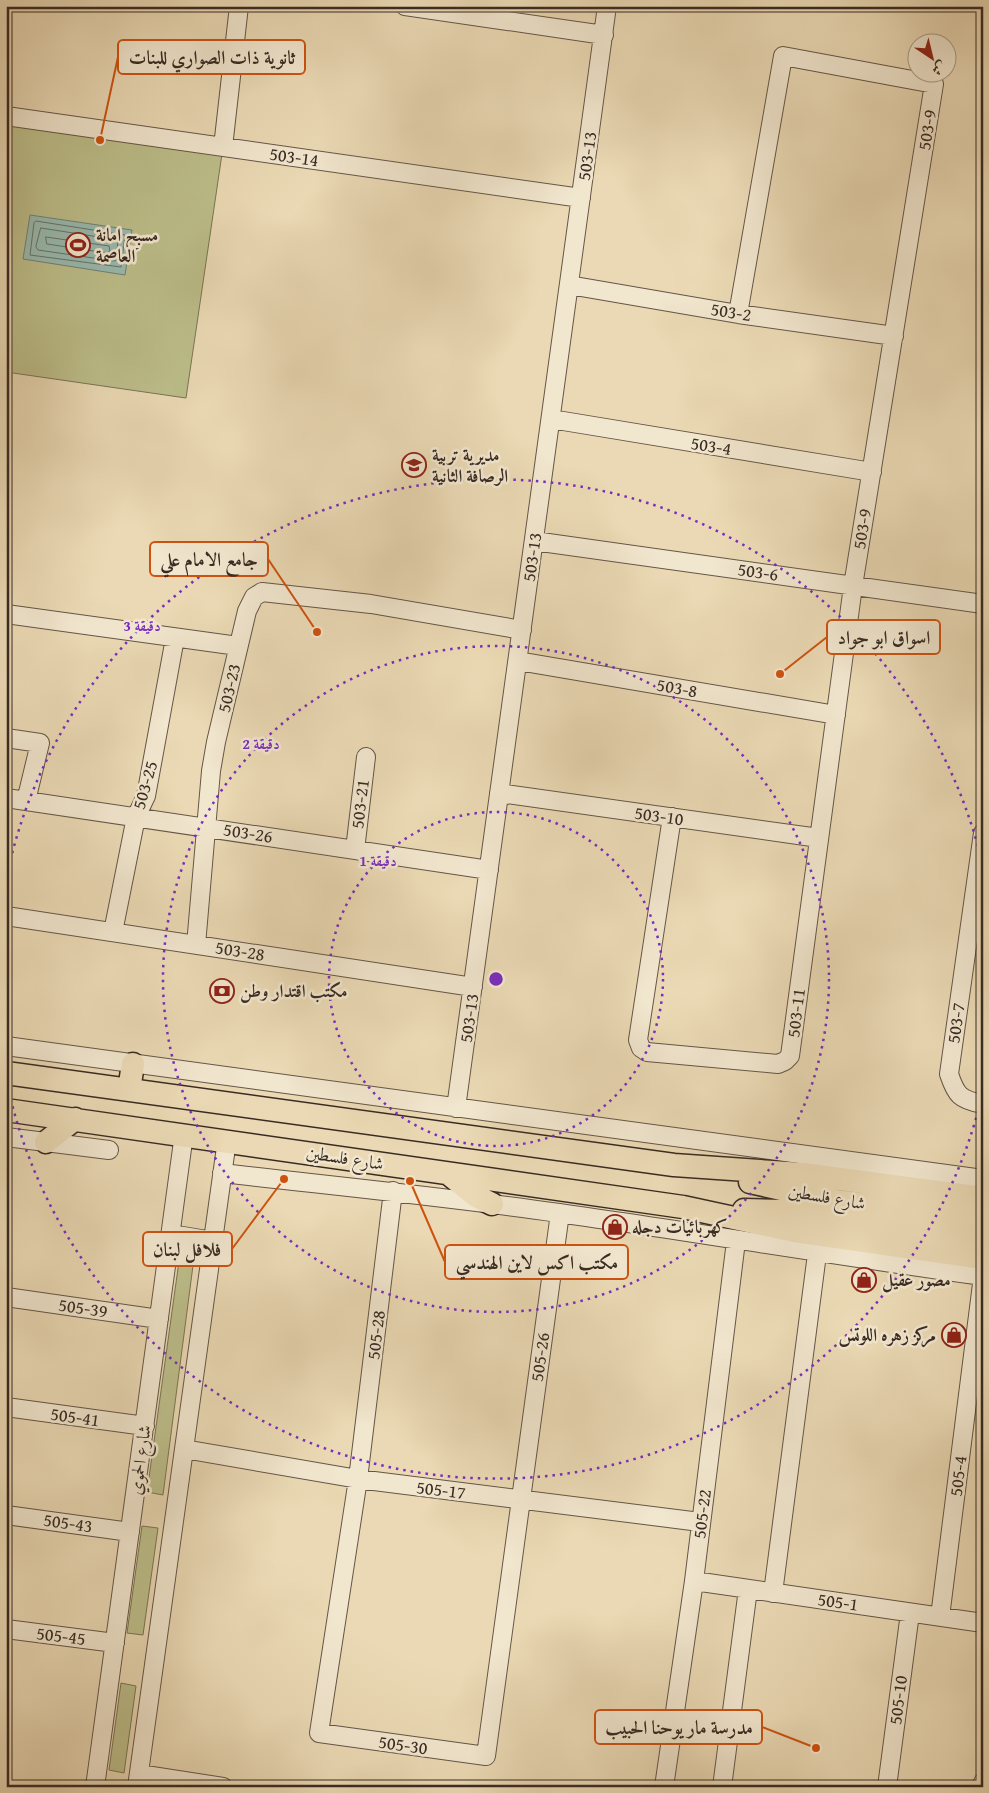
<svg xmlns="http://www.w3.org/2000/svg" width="989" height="1793" font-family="'Gentium Book Plus',Amiri,serif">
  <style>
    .green { fill: #bcbe8a; stroke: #7a7456 }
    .water { fill: #98baaf; stroke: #728177 }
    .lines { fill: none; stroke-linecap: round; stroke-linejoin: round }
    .shore { stroke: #687269; stroke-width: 1 }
    .minor-casing { stroke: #655647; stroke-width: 20 }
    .major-casing { stroke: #392b23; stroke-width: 25 }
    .minor { stroke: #f1e6ce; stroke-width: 18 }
    .major { stroke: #ead9b4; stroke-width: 22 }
    .ring { fill: none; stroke: #7b2cbf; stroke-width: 2.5; stroke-dasharray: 2.5 5 }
    .labels { text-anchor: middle; stroke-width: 5; stroke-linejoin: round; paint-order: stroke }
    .street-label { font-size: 18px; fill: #392b23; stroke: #f1e6ce }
    .poi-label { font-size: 18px; font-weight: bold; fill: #392b23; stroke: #f1e6ce; text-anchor: start }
    .centre { fill: #7b2cbf; stroke: #f1e6ce; stroke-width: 2.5 }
    .ring-label { font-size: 15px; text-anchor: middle; font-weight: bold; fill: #7b2cbf; stroke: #f1e6ce; stroke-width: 5; stroke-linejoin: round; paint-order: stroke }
    .leader { fill: none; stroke: #ce520f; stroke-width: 2 }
    .callout-dot { fill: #ce520f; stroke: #f1e6ce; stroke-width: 2 }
    .callout { fill: #f1e6ce; stroke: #ce520f; stroke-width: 2 }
    .callout-label { font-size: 19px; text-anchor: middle; font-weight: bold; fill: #392b23 }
  </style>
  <rect width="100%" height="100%" fill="#ead9b4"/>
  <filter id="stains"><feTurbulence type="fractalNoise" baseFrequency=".004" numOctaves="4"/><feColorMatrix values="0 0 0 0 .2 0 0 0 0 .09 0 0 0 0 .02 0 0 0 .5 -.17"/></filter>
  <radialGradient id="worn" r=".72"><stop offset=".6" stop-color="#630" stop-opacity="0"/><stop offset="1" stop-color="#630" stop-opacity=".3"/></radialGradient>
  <path class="green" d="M6 116 223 147 186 398 6 372Z
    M184 1251 189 1252 194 1258 163 1495 147 1492 180 1254Z
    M142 1526 158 1528 143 1635 127 1633Z
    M121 1683 136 1686 124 1773 109 1770Z"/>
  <path class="water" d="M30 215 132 230 125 275 23 259Z"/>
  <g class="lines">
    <path class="shore" d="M36 221 125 235 121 267 30 255 34 223Z
      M41 228 118 240 116 260 114 261 38 250 36 247Z
      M46 237 109 246 110 251 107 253 47 244Z"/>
    <defs>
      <path id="minor" d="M405 6 604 35
        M6 116 581 198
        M223 147 239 6
        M569 285 738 314 894 336
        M551 419 872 472
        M534 541 983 604
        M6 614 238 646
        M518 661 836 715
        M6 738 40 743 26 801
        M499 793 819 838
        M6 798 489 870
        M672 817 638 1040 641 1048 647 1052 778 1064 785 1061 790 1056 853 586 934 84 783 56 738 314
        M983 833 949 1074C956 1095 960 1100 983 1104
        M355 850 366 757
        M6 916 473 987
        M113 932 136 817 146 796 175 638
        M196 945 211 771 216 742 247 611 254 597 262 592 371 604 522 630
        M6 1046 983 1179
        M456 1108 607 6
        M6 1137 109 1150
        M222 1173C335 1186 447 1197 559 1213 701 1233 841 1257 983 1276
        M393 1191 358 1479 319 1733 486 1756 560 1213
        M171 1234 213 1241
        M6 1297 159 1319
        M6 1407 145 1426
        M184 1449 358 1479 700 1522
        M6 1515 130 1532
        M694 1581 983 1623
        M773 1593 817 1254
        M940 1617 983 1276
        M6 1629 115 1643
        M139 1774 223 1787
        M95 1787 184 1134
        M137 1787 227 1140
        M664 1787 694 1581 736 1241
        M722 1787 748 1589
        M887 1787 910 1613
        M982 1787 983 1782"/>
      <path id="major" d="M6 1073 674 1165 802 1174 983 1198
        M129 1090 133 1064
        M6 1110 683 1207 794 1231 983 1258
        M46 1142 75 1119
        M450 1175 476 1196 492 1204
        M750 1182 836 1201 983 1220
        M744 1210 783 1211 983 1237"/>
    </defs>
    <use href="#minor" class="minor-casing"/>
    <use href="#major" class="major-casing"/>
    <use href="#minor" class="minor"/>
    <use href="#major" class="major"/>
  </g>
  <g class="ring">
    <circle cx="496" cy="979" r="167"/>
    <circle cx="496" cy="979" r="333"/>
    <path d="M982 1096A500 500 0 0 1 7 1083M7 875A500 500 0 0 1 982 862"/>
  </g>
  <defs>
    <symbol id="stadium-ring" viewBox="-11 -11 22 22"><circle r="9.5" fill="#f1e6ce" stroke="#8f2418" stroke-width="1.5"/><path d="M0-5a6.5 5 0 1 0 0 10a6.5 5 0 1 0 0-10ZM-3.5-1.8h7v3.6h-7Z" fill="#8f2418"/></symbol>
    <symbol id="school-ring" viewBox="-11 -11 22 22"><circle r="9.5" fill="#f1e6ce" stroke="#8f2418" stroke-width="1.5"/><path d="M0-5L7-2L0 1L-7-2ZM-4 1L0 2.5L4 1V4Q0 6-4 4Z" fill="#8f2418"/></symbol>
    <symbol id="bank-ring" viewBox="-11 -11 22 22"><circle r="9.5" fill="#f1e6ce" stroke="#8f2418" stroke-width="1.5"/><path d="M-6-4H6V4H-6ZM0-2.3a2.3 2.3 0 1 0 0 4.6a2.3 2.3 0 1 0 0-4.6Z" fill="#8f2418"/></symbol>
    <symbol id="shop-ring" viewBox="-11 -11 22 22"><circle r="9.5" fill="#f1e6ce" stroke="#8f2418" stroke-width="1.5"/><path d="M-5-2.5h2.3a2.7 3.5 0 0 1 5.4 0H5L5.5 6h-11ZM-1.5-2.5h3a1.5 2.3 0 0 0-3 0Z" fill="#8f2418"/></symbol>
  </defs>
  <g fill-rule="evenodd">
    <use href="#stadium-ring" x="64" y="231" width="28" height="28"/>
    <use href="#school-ring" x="400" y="451" width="28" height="28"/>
    <use href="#bank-ring" x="208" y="977" width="28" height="28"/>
    <use href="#shop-ring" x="601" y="1213" width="28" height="28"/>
    <use href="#shop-ring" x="850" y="1266" width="28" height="28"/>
    <use href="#shop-ring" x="940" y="1321" width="28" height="28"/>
  </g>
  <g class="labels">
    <g class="street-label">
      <text transform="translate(927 130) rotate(-81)" y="6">503-9</text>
      <text transform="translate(587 156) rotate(-82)" y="6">503-13</text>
      <text transform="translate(294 157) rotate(8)" y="6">503-14</text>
      <text transform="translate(731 312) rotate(9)" y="6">503-2</text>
      <text transform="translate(711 446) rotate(9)" y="6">503-4</text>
      <text transform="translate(862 529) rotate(-81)" y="6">503-9</text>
      <text transform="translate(532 557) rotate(-82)" y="6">503-13</text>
      <text transform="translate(758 572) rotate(8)" y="6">503-6</text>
      <text transform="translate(229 688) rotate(-77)" y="6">503-23</text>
      <text transform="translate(677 688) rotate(10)" y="6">503-8</text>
      <text transform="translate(145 785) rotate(-74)" y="6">503-25</text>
      <text transform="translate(360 804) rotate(-83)" y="6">503-21</text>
      <text transform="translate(659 816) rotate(8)" y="6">503-10</text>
      <text transform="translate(248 833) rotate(9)" y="6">503-26</text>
      <text transform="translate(240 951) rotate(9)" y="6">503-28</text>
      <text transform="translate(796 1013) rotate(-83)" y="6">503-11</text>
      <text transform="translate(469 1018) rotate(-82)" y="6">503-13</text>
      <text transform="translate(956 1023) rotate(-82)" y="6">503-7</text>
      <text transform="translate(345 1158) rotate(9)" y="6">شارع فلسطين</text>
      <text transform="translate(827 1197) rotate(10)" y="6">شارع فلسطين</text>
      <text transform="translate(83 1308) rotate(8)" y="6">505-39</text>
      <text transform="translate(376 1335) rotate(-83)" y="6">505-28</text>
      <text transform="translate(540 1357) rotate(-82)" y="6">505-26</text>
      <text transform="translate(75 1417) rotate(8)" y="6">505-41</text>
      <text transform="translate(140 1460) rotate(-82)" y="6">شارع الحموي</text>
      <text transform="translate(958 1476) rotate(-83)" y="6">505-4</text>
      <text transform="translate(441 1490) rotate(7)" y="6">505-17</text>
      <text transform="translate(702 1514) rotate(-83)" y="6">505-22</text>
      <text transform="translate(68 1523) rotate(8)" y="6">505-43</text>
      <text transform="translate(838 1602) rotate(8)" y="6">505-1</text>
      <text transform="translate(61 1636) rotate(7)" y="6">505-45</text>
      <text transform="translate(898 1700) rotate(-83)" y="6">505-10</text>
      <text transform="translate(403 1745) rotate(8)" y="6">505-30</text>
    </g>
    <g class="poi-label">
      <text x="96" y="241">مسبح امانة<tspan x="96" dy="21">العاصمة</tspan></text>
      <text x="432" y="461">مديرية تربية<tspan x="432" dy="21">الرصافة الثانية</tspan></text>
      <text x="240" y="997">مكتب اقتدار وطن</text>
      <text x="632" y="1233">كهربائيات دجله</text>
      <text x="882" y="1286">مصور عقيل</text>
      <text x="936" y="1341" text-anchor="end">مركز زهره اللوتس</text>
    </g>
  </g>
  <circle cx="496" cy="979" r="8" class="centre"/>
  <g class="ring-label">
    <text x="142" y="631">3 دقيقة</text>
    <text x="261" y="749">2 دقيقة</text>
    <text x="378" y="866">1 دقيقة</text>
  </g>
  <path class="leader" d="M100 140L118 57M317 632L268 559M780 674L827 637M284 1179L232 1249M410 1181L445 1262M816 1748L762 1727"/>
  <g class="callout-dot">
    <circle cx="100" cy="140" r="5"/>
    <circle cx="317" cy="632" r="5"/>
    <circle cx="780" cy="674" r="5"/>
    <circle cx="284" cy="1179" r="5"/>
    <circle cx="410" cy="1181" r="5"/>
    <circle cx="816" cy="1748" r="5"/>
  </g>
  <g class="callout">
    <rect x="118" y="40" width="187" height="34" rx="5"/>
    <rect x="150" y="542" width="118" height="34" rx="5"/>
    <rect x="827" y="620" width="113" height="34" rx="5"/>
    <rect x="143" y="1232" width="89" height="34" rx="5"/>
    <rect x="445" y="1245" width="183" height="34" rx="5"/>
    <rect x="595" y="1710" width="167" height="34" rx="5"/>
  </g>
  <g class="callout-label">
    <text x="212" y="64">ثانوية ذات الصواري للبنات</text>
    <text x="209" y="566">جامع الامام علي</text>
    <text x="884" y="644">اسواق ابو جواد</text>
    <text x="187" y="1256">فلافل لبنان</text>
    <text x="537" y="1269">مكتب اكس لاين الهندسي</text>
    <text x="679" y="1734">مدرسة مار يوحنا الحبيب</text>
  </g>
  <rect width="989" height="1793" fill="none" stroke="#ead9b4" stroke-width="25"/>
  <rect x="8" y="8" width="974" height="1778" fill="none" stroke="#392b23" stroke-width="2.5"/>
  <rect x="12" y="12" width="964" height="1768" fill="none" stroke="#392b23"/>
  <g transform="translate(932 58) rotate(145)"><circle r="24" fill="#f1e6ce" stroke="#a79b8a"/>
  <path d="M0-4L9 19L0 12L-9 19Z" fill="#8f2418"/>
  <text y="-8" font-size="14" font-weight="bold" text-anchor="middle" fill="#392b23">ش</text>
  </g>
  <rect width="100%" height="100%" filter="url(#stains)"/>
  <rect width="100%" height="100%" fill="url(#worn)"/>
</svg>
